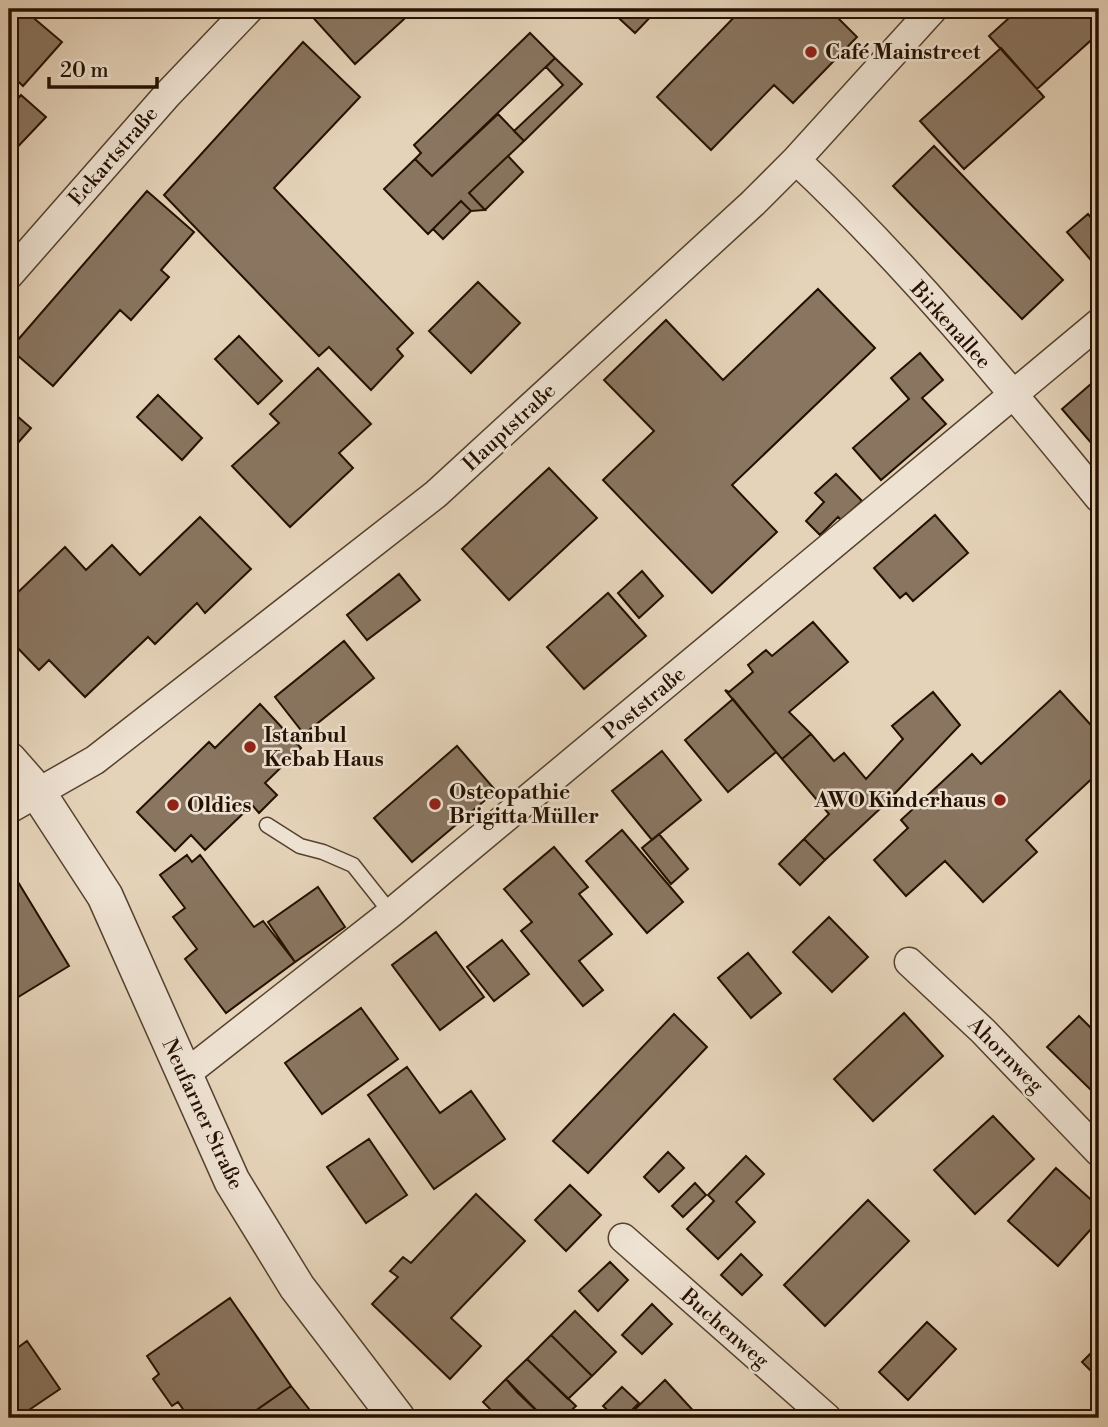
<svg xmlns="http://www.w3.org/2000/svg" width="1108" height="1427" font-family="'Libre Bodoni',serif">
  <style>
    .building { fill: #897560; stroke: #251000; stroke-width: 2 }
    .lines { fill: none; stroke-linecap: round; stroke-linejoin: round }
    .service-casing { stroke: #55412e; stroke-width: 17 }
    .minor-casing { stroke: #55412e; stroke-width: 31 }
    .tertiary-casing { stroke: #55412e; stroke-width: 38 }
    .service { stroke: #eee2d2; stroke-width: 14 }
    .minor { stroke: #eee2d2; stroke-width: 28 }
    .tertiary { stroke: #eee2d2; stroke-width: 35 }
    .poi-dot { fill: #8f2418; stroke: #eee2d2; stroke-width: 2.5 }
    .labels { text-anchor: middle; stroke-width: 5; stroke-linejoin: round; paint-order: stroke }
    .poi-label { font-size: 21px; font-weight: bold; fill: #251000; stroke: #eee2d2; text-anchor: start }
    .street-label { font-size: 21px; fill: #251000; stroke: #eee2d2 }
  </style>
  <rect width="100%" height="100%" fill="#e5d3b9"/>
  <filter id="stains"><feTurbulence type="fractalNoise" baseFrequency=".00286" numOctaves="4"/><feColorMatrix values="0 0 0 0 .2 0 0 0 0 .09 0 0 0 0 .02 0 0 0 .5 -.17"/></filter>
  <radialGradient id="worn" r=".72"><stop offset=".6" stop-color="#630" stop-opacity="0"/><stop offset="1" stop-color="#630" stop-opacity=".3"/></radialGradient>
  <path class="building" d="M23 9 62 42 23 86 9 73V25Z
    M312 9H415L355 64 308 12Z
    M609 9H658L635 33Z
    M742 9H829L857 37 793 103 774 85 711 150 657 97Z
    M1019 9H1099V33L1037 89 989 36Z
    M530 33 555 58 432 176 415 159 421 153 414 145Z
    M303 42 360 97 274 188 413 333 397 349 403 356 371 390 329 347 319 356 164 195Z
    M1001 48 1044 97 964 169 920 121Z
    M555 58 582 84 524 141 514 131 563 85 546 67Z
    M21 95 46 117 9 156V108Z
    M498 114 524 141 469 193 485 210 471 211 461 201 428 234 384 189 415 159 432 176Z
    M934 146 1063 280 1022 319 893 186Z
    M508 156 523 172 485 210 469 193Z
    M147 191 194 232 161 270 169 277 131 320 120 310 53 386 10 349Z
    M461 201 471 211 443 239 433 229Z
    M1088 214 1099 227V252L1090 259 1067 232Z
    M478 282 520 323 471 373 429 331Z
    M818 289 875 348 732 485 777 532 712 593 603 480 654 431 604 380 666 320 723 380Z
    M239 336 282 381 258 404 215 359Z
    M920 353 943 380 922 398 946 424 881 480 853 448 909 399 891 378Z
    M318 368 371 424 339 453 353 468 290 527 232 466 279 423 270 414Z
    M1099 377V452L1062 409Z
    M158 395 202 438 182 460 137 417Z
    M9 409 31 428 9 453Z
    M549 468 597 518 509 600 462 549Z
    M836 474 862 501 841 520 838 517 820 535 806 521 824 502 815 493Z
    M935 515 968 553 913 601 906 593 900 598 874 568Z
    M200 517 251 569 205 613 197 603 155 644 148 637 85 697 49 660 39 670 9 639V601L65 547 86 570 112 545 140 575Z
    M642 571 663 596 639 618 618 593Z
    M399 574 420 600 367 640 347 615Z
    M608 593 646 636 584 689 547 647Z
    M813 622 848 662 789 712 811 734 782 759 725 690 729 692 753 672 748 665 766 650 772 656Z
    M344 641 374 678 304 734 275 697Z
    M1060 691 1099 734V772L1026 840 1037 852 983 902 945 861 906 896 874 860 908 828 901 820 972 754 981 764Z
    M933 692 960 725 884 805 825 860 804 839 829 814 782 759 811 734 834 761 844 753 866 779 903 739 892 726Z
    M733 699 776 752 728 792 685 740Z
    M260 704 301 748 265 783 277 795 259 813 252 805 205 850 191 835 175 851 137 812 209 742 215 748Z
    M457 746 496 791 412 862 374 818Z
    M662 751 701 800 652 840 612 791Z
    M622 830 683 902 647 933 586 861Z
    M659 834 688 869 671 884 642 848Z
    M804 839 825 860 800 885 779 864Z
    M554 847 588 887 579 894 612 934 579 961 603 990 583 1006 521 931 532 922 504 889Z
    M187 855 192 862 200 855 254 927 263 921 295 962 226 1013 185 959 197 949 173 917 185 908 160 875Z
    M15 877 69 966 10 1002 9 881Z
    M318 887 345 927 295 962 268 922Z
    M829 917 868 957 832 992 793 952Z
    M436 932 484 997 440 1030 392 965Z
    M502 940 529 974 494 1001 467 967Z
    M748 953 781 993 751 1018 718 978Z
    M361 1008 398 1059 322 1114 285 1063Z
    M904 1013 943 1056 873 1121 834 1079Z
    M674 1014 707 1047 588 1173 553 1141Z
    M1079 1016 1099 1036 1098 1097 1047 1047Z
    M407 1067 440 1113 471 1091 505 1139 434 1189 368 1095Z
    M993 1116 1034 1159 975 1214 934 1170Z
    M369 1139 407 1195 366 1223 327 1167Z
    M668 1152 684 1168 659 1192 644 1177Z
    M746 1156 764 1174 736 1202 755 1222 718 1259 687 1229 714 1201 708 1195Z
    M1056 1168 1099 1207V1220L1058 1266 1008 1221Z
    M695 1183 706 1195 683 1217 672 1206Z
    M570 1185 601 1215 566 1251 535 1220Z
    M476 1194 525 1241 451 1318 481 1346 450 1379 372 1304 398 1277 390 1271 403 1257 411 1263Z
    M868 1200 909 1241 825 1326 784 1285Z
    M741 1254 762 1275 742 1295 721 1275Z
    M610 1262 628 1280 598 1311 579 1291Z
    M230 1298 291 1386 245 1418H189L178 1402 172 1406 153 1379 159 1374 147 1356Z
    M652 1304 672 1324 642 1354 622 1335Z
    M575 1311 616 1352 592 1376 551 1335Z
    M927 1322 956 1349 908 1400 879 1372Z
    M551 1335 592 1376 568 1399 527 1359Z
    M27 1341 60 1389 17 1418H9V1354Z
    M1099 1345V1379L1082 1362Z
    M527 1359 576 1406 563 1418H544L506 1379Z
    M506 1379 517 1392 544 1418H499L483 1402Z
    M665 1380 700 1418H626Z
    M291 1386 316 1418H245Z
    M622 1387 639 1403 624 1418H616L603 1406Z"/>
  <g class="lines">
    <defs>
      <path id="service" d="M267 825 300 846 323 852 353 865 391 913"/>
      <path id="minor" d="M796 160C906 263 1004 382 1099 498
        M9 275 167 95 249 9
        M9 809 95 760 436 494 753 203 796 160 933 9
        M909 962 983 1031 1099 1152
        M183 1076 391 913 1099 323
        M623 1238 827 1418"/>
      <path id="tertiary" d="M9 760 38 793 105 896 232 1181 297 1287 397 1418"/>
    </defs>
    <use href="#service" class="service-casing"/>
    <use href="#minor" class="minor-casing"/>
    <use href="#tertiary" class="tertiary-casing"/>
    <use href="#service" class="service"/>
    <use href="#minor" class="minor"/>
    <use href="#tertiary" class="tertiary"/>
  </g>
  <g class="poi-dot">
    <circle cx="811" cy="52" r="7"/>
    <circle cx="250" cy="747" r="7"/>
    <circle cx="1000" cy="800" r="7"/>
    <circle cx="435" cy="804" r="7"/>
    <circle cx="173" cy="805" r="7"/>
  </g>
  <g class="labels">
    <g class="poi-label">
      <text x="825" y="59">Café Mainstreet</text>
      <text x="264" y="742">Istanbul<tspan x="264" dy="24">Kebab Haus</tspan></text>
      <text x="449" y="799">Osteopathie<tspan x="449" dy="24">Brigitta Müller</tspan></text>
      <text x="986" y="807" text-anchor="end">AWO Kinderhaus</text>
      <text x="187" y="812">Oldies</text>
    </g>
    <g class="street-label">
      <text transform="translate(113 156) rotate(-49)" y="7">Eckartstraße</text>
      <text transform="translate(951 325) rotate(48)" y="7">Birkenallee</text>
      <text transform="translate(509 427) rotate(-43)" y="7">Hauptstraße</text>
      <text transform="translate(644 703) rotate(-40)" y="7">Poststraße</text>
      <text transform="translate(1006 1055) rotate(45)" y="7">Ahornweg</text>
      <text transform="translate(203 1114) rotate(65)" y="7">Neufarner Straße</text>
      <text transform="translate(725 1328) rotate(41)" y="7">Buchenweg</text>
    </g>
  </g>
  <rect width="1108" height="1427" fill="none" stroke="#e5d3b9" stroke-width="35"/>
  <rect x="10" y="10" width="1087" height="1406" fill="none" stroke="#251000" stroke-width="3.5"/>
  <rect x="18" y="18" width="1073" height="1392" fill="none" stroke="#251000" stroke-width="2"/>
  <path d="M49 77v10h108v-10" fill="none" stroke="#251000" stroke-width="3.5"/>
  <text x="60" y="77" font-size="21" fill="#251000" stroke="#eee2d2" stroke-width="5" paint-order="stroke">20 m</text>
  <rect width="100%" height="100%" filter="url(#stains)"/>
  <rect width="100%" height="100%" fill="url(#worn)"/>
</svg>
